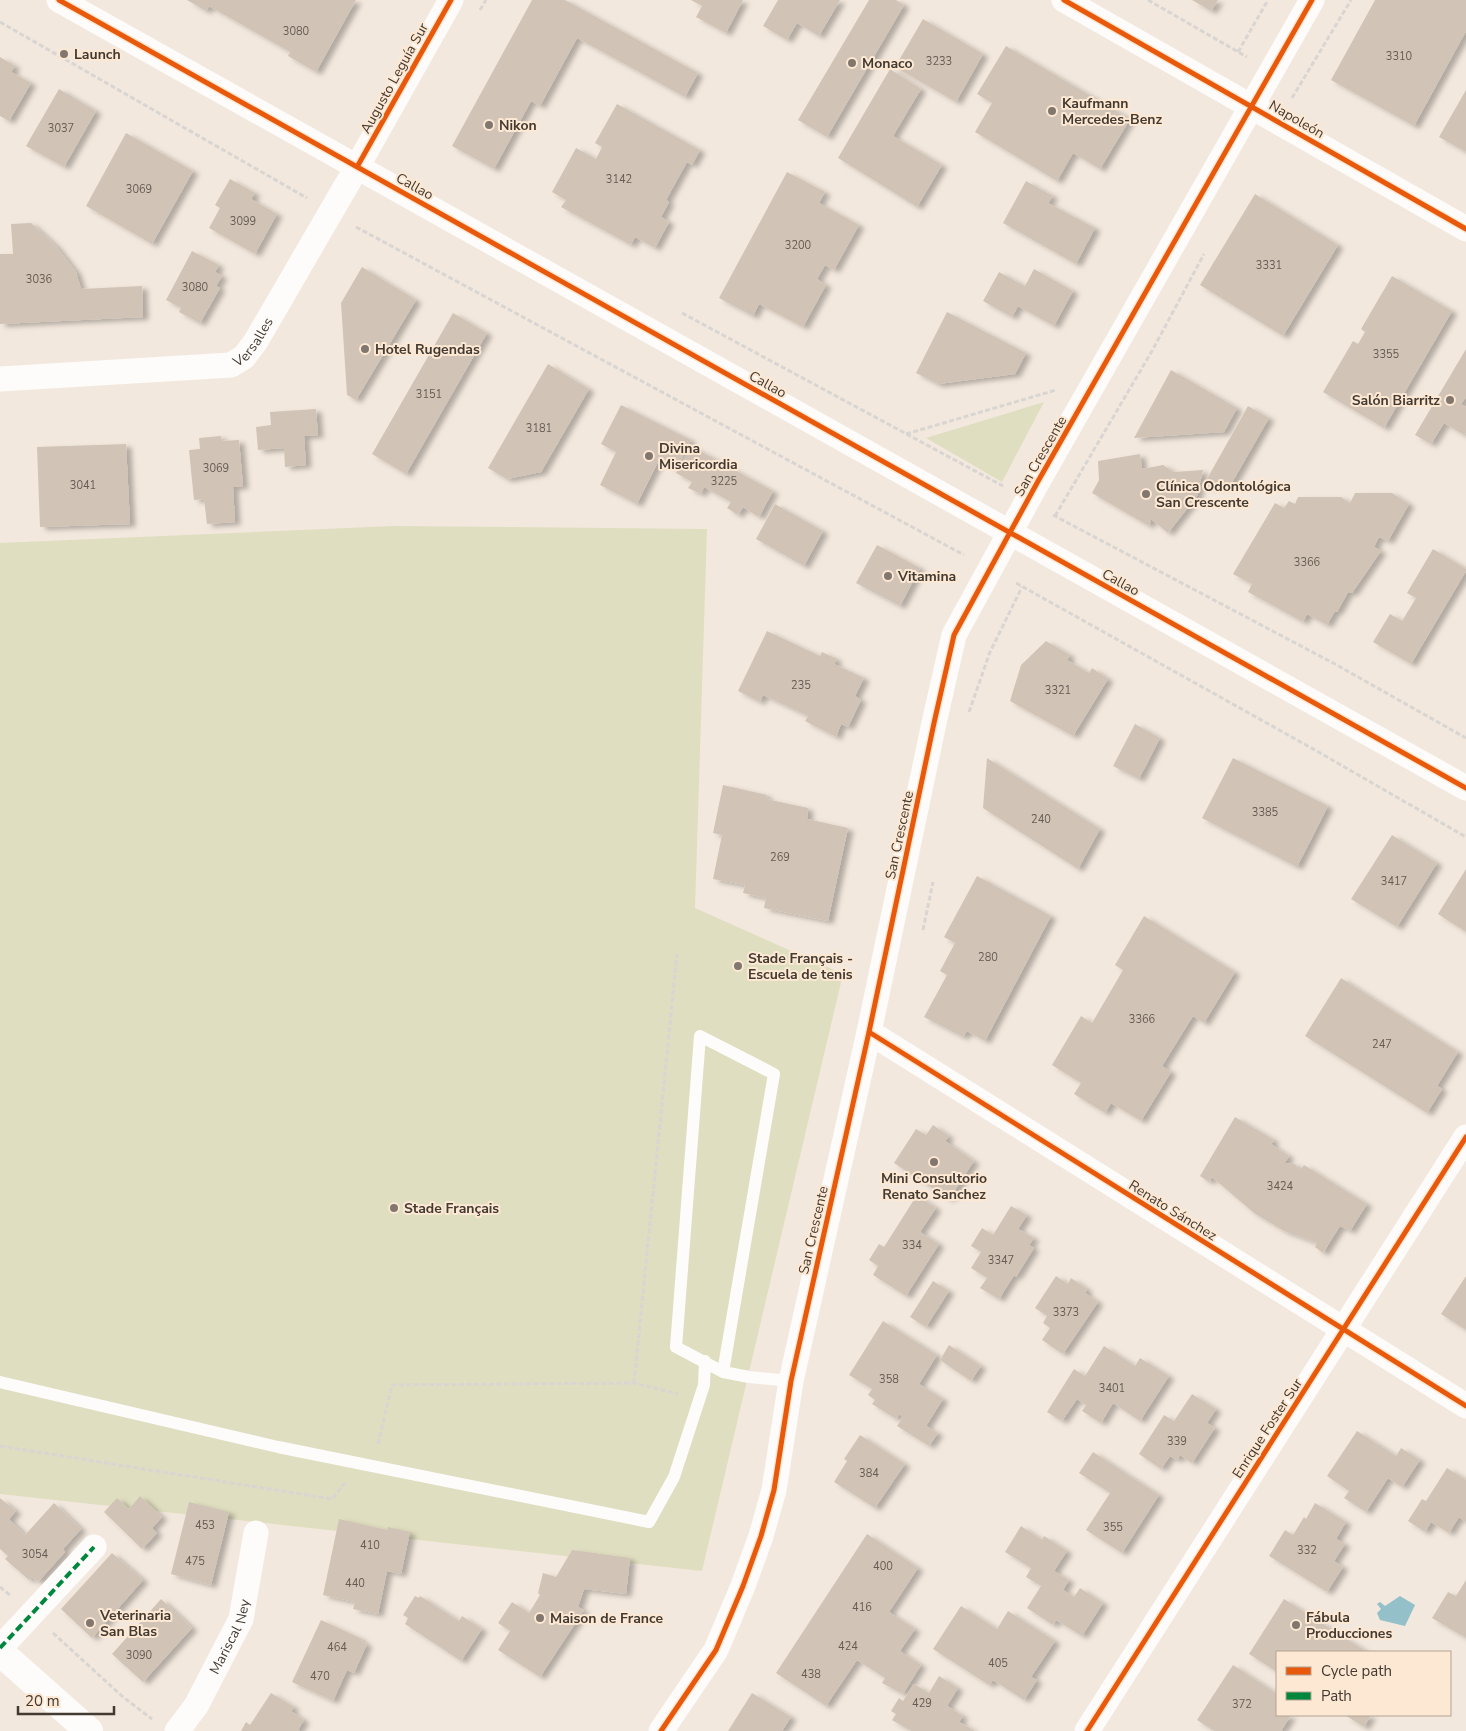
<svg xmlns="http://www.w3.org/2000/svg" width="1466" height="1731" font-family="'Nunito Sans',sans-serif">
  <style>
    .green { fill: #dfdec0 }
    .water { fill: #93c0c9 }
    .building { fill: #d1c4b6; filter: url(#shadow) }
    .lines { fill: none; stroke-linecap: round; stroke-linejoin: round }
    .path { stroke: #d9d5d2; stroke-width: 3; stroke-dasharray: 5 2.5; stroke-linecap: butt }
    .service { stroke: #fdfcfa; stroke-width: 12 }
    .minor { stroke: #fdfcfa; stroke-width: 25 }
    .secondary { stroke: #fdfcfa; stroke-width: 28 }
    .quiet { stroke: #00873e; stroke-width: 4; stroke-dasharray: 8 4; stroke-linecap: butt }
    .cycleway-casing { stroke: #fde8d3; stroke-width: 8 }
    .cycleway { stroke: #e8590c; stroke-width: 5 }
    .poi-dot { fill: #81776e; stroke: #fde8d3; stroke-width: 2 }
    .labels { text-anchor: middle; stroke-width: 4; stroke-linejoin: round; paint-order: stroke }
    .number-label { font-size: 11px; fill: #665c53 }
    .poi-label { font-size: 14px; font-weight: bold; fill: #433a32; stroke: #fde8d3; text-anchor: start }
    .street-label { font-size: 14px; fill: #433a32; stroke: #fde8d3 }
  </style>
  <defs>
    <filter id="shadow"><feDropShadow dx="5.5" dy="3" stdDeviation="2.5" flood-color="#0004"/></filter>
  </defs>
  <rect width="100%" height="100%" fill="#f3e8dd"/>
  <path class="green" d="M1044 402 1002 482 926 438Z
    M394 526 707 529 695 908 843 974 702 1571 0 1494V543Z"/>
  <path class="water" d="M1400 1596 1415 1605 1405 1626 1380 1620 1377 1613 1381 1609 1377 1604 1380 1602 1385 1606Z"/>
  <path class="building" d="M187 0H356L316 72 288 56 290 52 209 6 206 11Z
    M532 0H565L698 73 685 97 577 38 540 106 531 101 494 169 452 146Z
    M691 0H743L726 33 696 17 702 6Z
    M778 0H840L819 36 797 23 787 40 763 26Z
    M869 0H896L904 5 827 137 798 120Z
    M1192 0H1218L1211 11Z
    M1375 0H1466V31L1414 126 1331 80Z
    M923 19 983 54 956 102 895 67Z
    M1006 46 1130 119 1100 169 1073 153 1057 181 975 132 992 103 977 94Z
    M0 57 15 66 11 72 31 83 9 121 0 116Z
    M890 69 921 89 893 136 942 165 917 207 838 158Z
    M59 89 96 111 64 167 26 146Z
    M1466 90V152L1439 137Z
    M617 104 700 150 692 165 687 162 666 200 669 202 661 217 669 222 655 248 635 237 631 245 561 207 566 200 552 192 576 148 596 159 602 147 595 143Z
    M126 133 193 171 152 244 86 206Z
    M787 172 825 192 819 203 859 225 834 270 825 265 817 279 826 285 803 327 759 304 753 316 719 298Z
    M230 179 255 193 251 199 277 214 255 254 209 228 220 208 215 205Z
    M1026 181 1053 196 1048 203 1095 228 1076 264 1003 223Z
    M1255 194 1338 245 1283 336 1200 285Z
    M31 223 55 245 76 272 81 289 142 286 143 317 0 324V254H13L11 224Z
    M192 251 219 265 215 272 222 276 216 286 220 288 200 323 179 312 181 308 166 300Z
    M362 267 416 300 356 400 347 395 341 303Z
    M1034 269 1073 291 1054 326 1018 306 1012 317 983 301 999 272 1025 286Z
    M1392 276 1452 311 1384 428 1323 392 1353 341 1358 344 1365 332 1361 329Z
    M947 312 1026 353 1015 374 938 384 916 373Z
    M453 313 487 333 406 474 372 454Z
    M1466 349V397L1461 404 1466 407V432L1464 435 1444 423 1431 444 1415 435Z
    M548 364 589 389 541 472 507 479 488 468Z
    M1171 370 1237 408 1224 432 1134 438Z
    M621 405 691 440 677 469 659 460 637 504 600 485 616 452 601 444Z
    M1248 406 1269 418 1230 486H1203Z
    M316 409 318 435 304 436 306 465 285 467 284 448 258 450 256 427 271 425 270 412Z
    M221 436 222 441 239 440 243 486 233 487 235 522 207 524 204 499 194 500 189 450 200 449 199 438Z
    M126 444 130 524 40 527 37 447Z
    M691 446 773 491 759 517 743 507 738 515 727 508 731 502 704 487 701 494 688 488 692 482 676 473Z
    M1140 454 1142 469 1163 465 1174 472 1203 470 1197 496 1168 533 1151 519 1149 526 1092 493 1099 480 1098 461Z
    M1355 493H1392L1409 504 1388 541 1379 537 1374 547 1381 551 1352 593 1348 592 1337 612 1335 611 1327 625 1307 614 1303 622 1248 592 1252 584 1233 574 1275 503 1284 508 1289 501 1295 504 1298 497H1341L1350 503Z
    M775 504 823 531 804 566 756 539Z
    M877 545 920 568 900 606 856 583Z
    M1433 549 1466 569V571L1411 664 1373 642 1390 614 1402 621 1416 598 1407 593Z
    M767 631 820 656 822 652 837 659 834 664 864 678 855 696 861 700 848 727 841 724 836 737 805 721 808 716 763 695 760 702 738 691Z
    M1046 641 1070 655 1067 660 1089 673 1092 668 1108 679 1073 736 1010 701 1021 665Z
    M1135 724 1160 738 1139 779 1113 766Z
    M987 758 1100 829 1078 869 983 808Z
    M1233 758 1328 806 1297 867 1202 818Z
    M723 785 767 795 766 799 808 808 807 819 848 828 828 921 764 908 766 898 743 893 745 885 713 879 722 835 713 833Z
    M1392 835 1437 863 1397 927 1351 899Z
    M1466 869V932L1438 914Z
    M977 876 1051 916 985 1041 967 1031 963 1037 924 1017 947 975 940 971 955 943 944 937Z
    M1144 916 1235 972 1204 1023 1193 1016 1162 1066 1171 1072 1141 1121 1111 1103 1105 1113 1074 1094 1081 1083 1052 1065 1081 1016 1092 1023 1123 970 1115 965Z
    M1341 978 1458 1052 1437 1086 1442 1089 1427 1113 1305 1036Z
    M1235 1117 1274 1140 1271 1144 1289 1156 1284 1164 1292 1163 1296 1165 1300 1171 1304 1165 1367 1204 1350 1231 1340 1226 1323 1253 1315 1247 1317 1243 1284 1231 1254 1213 1212 1177 1209 1182 1200 1176Z
    M933 1125 949 1136 945 1141 974 1161 949 1199 894 1163 916 1129 926 1135Z
    M917 1195 936 1208 920 1232 939 1244 906 1296 873 1275 878 1266 869 1260 879 1244 884 1247Z
    M1011 1206 1027 1215 1018 1229 1034 1238 1029 1245 1034 1248 1016 1277 1014 1275 999 1299 980 1288 987 1278 971 1268 981 1252 971 1246 982 1228 993 1235Z
    M1056 1276 1068 1284 1071 1278 1087 1289 1085 1293 1098 1302 1063 1354 1042 1340 1050 1328 1043 1323 1047 1316 1035 1308Z
    M1466 1276V1330L1441 1314Z
    M933 1281 949 1291 926 1327 910 1317Z
    M883 1321 937 1355 919 1384 943 1399 926 1426 938 1433 929 1446 897 1426 903 1417 899 1414 896 1419 872 1404 875 1400 868 1395 872 1389 849 1375Z
    M949 1345 981 1366 971 1381 940 1360Z
    M1104 1346 1135 1366 1140 1358 1169 1376 1140 1421 1113 1403 1101 1423 1082 1411 1086 1405 1077 1399 1062 1421 1047 1412 1074 1369 1085 1376Z
    M1192 1394 1216 1409 1207 1423 1215 1428 1192 1463 1180 1455 1177 1460 1170 1456 1161 1469 1139 1454 1164 1415 1174 1421Z
    M1357 1431 1396 1456 1401 1448 1420 1460 1402 1487 1388 1478 1366 1512 1344 1498 1349 1491 1327 1476Z
    M860 1435 905 1464 875 1508 834 1482 847 1461 844 1459Z
    M1093 1452 1159 1495 1122 1553 1086 1530 1110 1493 1079 1473Z
    M1447 1468 1466 1480V1522L1459 1517 1449 1533 1431 1522 1425 1532 1408 1521 1422 1499 1426 1501Z
    M140 1496 162 1517 152 1528 157 1533 142 1549 104 1512 117 1498 129 1509Z
    M0 1498 16 1511 9 1519 25 1535 54 1503 81 1529 63 1549 65 1552 38 1582 32 1577 29 1580 5 1559 8 1556 0 1549Z
    M189 1502 229 1512 211 1585 171 1574Z
    M1315 1503 1346 1522 1336 1539 1345 1544 1334 1561 1343 1567 1327 1592 1269 1556 1285 1530 1293 1535 1304 1517 1306 1519Z
    M339 1519 387 1530 388 1527 410 1532 401 1574 387 1571 378 1614 353 1609 355 1602 323 1595Z
    M1021 1526 1042 1540 1044 1536 1067 1551 1054 1571 1069 1580 1063 1590 1074 1597 1080 1588 1103 1603 1082 1636 1056 1620 1053 1625 1027 1608 1041 1586 1026 1577 1031 1568 1005 1552Z
    M867 1534 918 1568 889 1612 915 1629 900 1651 921 1665 903 1694 882 1683 885 1678 857 1660 826 1706 776 1673Z
    M572 1550 630 1558 626 1594 584 1589 578 1607 584 1610 540 1677 498 1650 510 1631 498 1623 512 1602 529 1613 540 1595 538 1593 543 1573 556 1577Z
    M112 1553 143 1580 92 1638 61 1609Z
    M1466 1580V1638L1432 1618 1448 1592 1456 1596Z
    M415 1596 419 1598 420 1596 459 1621 462 1616 482 1629 461 1661 405 1624 408 1618 403 1615Z
    M161 1599 192 1628 143 1682 112 1654Z
    M1284 1599 1367 1652H1277V1672L1249 1654Z
    M961 1606 997 1629 1008 1611 1055 1641 1031 1677 1037 1680 1024 1700 993 1680 989 1685 933 1649Z
    M321 1620 362 1639 361 1641 367 1644 354 1673 347 1670 333 1701 292 1682Z
    M1233 1665 1277 1694V1715H1291L1281 1731H1214L1197 1720Z
    M939 1676 958 1688 947 1706 963 1716 959 1722 975 1731H911L892 1720 896 1714 891 1711 899 1698 903 1701 914 1684 929 1693Z
    M271 1693 294 1707 291 1711 304 1720 298 1730 300 1731H241L246 1722 250 1725Z
    M752 1693 791 1717 782 1731H728Z
    M1345 1715H1371L1364 1727Z"/>
  <g class="lines">
    <path class="path" d="M1148 0 1247 57
      M480 10 486 0
      M0 22 307 198
      M1238 52 1268 0
      M1292 98 1351 0
      M356 227 964 555
      M682 313 1003 486
      M906 434 1056 390
      M1053 515 1335 664 1466 738
      M1055 516 1152 351 1204 254
      M1016 583 1315 750 1466 837
      M969 712 990 652 1022 587
      M923 930 933 882
      M634 1383 677 954
      M378 1444 392 1385 634 1383 678 1394
      M0 1446 332 1499 345 1483
      M0 1587 11 1596
      M53 1633 123 1697 152 1719"/>
    <path class="service" d="M700 1036 774 1074 723 1372 676 1347Z
      M723 1372 749 1377 791 1381
      M0 1382 278 1447 649 1522 674 1477 704 1385 705 1361"/>
    <g class="minor">
      <path d="M59 0 1466 788"/>
      <path d="M1064 0 1466 229"/>
      <path id="s1" d="M0 379 231 365 244 357 256 341 357 167 451 0"/>
      <path d="M869 1032 1466 1406"/>
      <path d="M0 1648 94 1547"/>
      <path id="s2" d="M177 1731 196 1706 241 1619 256 1533"/>
      <path d="M661 1731 716 1650 743 1586 761 1536 774 1490 791 1381 869 1032 934 723 954 635 1037 483 1312 0"/>
      <path d="M1087 1731 1466 1137"/>
    </g>
    <path class="secondary" d="M0 1652 89 1731"/>
    <path class="quiet" d="M0 1648 94 1547"/>
    <defs>
      <path id="cycleway" d="M59 0 1466 788
        M1064 0 1466 229
        M357 167 451 0
        M869 1032 1466 1406
        M661 1731 716 1650 743 1586 761 1536 774 1490 791 1381 869 1032 934 723 954 635 1037 483 1312 0
        M1087 1731 1466 1137"/>
    </defs>
    <use href="#cycleway" class="cycleway-casing"/>
    <use href="#cycleway" class="cycleway"/>
  </g>
  <g class="poi-dot">
    <circle cx="64" cy="54" r="5"/>
    <circle cx="852" cy="63" r="5"/>
    <circle cx="1052" cy="111" r="5"/>
    <circle cx="489" cy="125" r="5"/>
    <circle cx="365" cy="349" r="5"/>
    <circle cx="1450" cy="400" r="5"/>
    <circle cx="649" cy="456" r="5"/>
    <circle cx="1146" cy="494" r="5"/>
    <circle cx="888" cy="576" r="5"/>
    <circle cx="738" cy="966" r="5"/>
    <circle cx="934" cy="1162" r="5"/>
    <circle cx="394" cy="1208" r="5"/>
    <circle cx="540" cy="1618" r="5"/>
    <circle cx="90" cy="1623" r="5"/>
    <circle cx="1296" cy="1625" r="5"/>
  </g>
  <g class="labels">
    <g class="number-label">
      <text x="296" y="35">3080</text>
      <text x="1399" y="60">3310</text>
      <text x="939" y="65">3233</text>
      <text x="61" y="132">3037</text>
      <text x="619" y="183">3142</text>
      <text x="139" y="193">3069</text>
      <text x="243" y="225">3099</text>
      <text x="798" y="249">3200</text>
      <text x="1269" y="269">3331</text>
      <text x="39" y="283">3036</text>
      <text x="195" y="291">3080</text>
      <text x="1386" y="358">3355</text>
      <text x="429" y="398">3151</text>
      <text x="539" y="432">3181</text>
      <text x="216" y="472">3069</text>
      <text x="724" y="485">3225</text>
      <text x="83" y="489">3041</text>
      <text x="1307" y="566">3366</text>
      <text x="801" y="689">235</text>
      <text x="1058" y="694">3321</text>
      <text x="1265" y="816">3385</text>
      <text x="1041" y="823">240</text>
      <text x="780" y="861">269</text>
      <text x="1394" y="885">3417</text>
      <text x="988" y="961">280</text>
      <text x="1142" y="1023">3366</text>
      <text x="1382" y="1048">247</text>
      <text x="1280" y="1190">3424</text>
      <text x="912" y="1249">334</text>
      <text x="1001" y="1264">3347</text>
      <text x="1066" y="1316">3373</text>
      <text x="889" y="1383">358</text>
      <text x="1112" y="1392">3401</text>
      <text x="1177" y="1445">339</text>
      <text x="869" y="1477">384</text>
      <text x="205" y="1529">453</text>
      <text x="1113" y="1531">355</text>
      <text x="370" y="1549">410</text>
      <text x="1307" y="1554">332</text>
      <text x="35" y="1558">3054</text>
      <text x="195" y="1565">475</text>
      <text x="883" y="1570">400</text>
      <text x="355" y="1587">440</text>
      <text x="862" y="1611">416</text>
      <text x="848" y="1650">424</text>
      <text x="337" y="1651">464</text>
      <text x="139" y="1659">3090</text>
      <text x="998" y="1667">405</text>
      <text x="811" y="1678">438</text>
      <text x="320" y="1680">470</text>
      <text x="922" y="1707">429</text>
      <text x="1242" y="1708">372</text>
    </g>
    <g class="poi-label">
      <text x="74" y="59">Launch</text>
      <text x="862" y="68">Monaco</text>
      <text x="1062" y="108">Kaufmann<tspan x="1062" dy="16">Mercedes-Benz</tspan></text>
      <text x="499" y="130">Nikon</text>
      <text x="375" y="354">Hotel Rugendas</text>
      <text x="1440" y="405" text-anchor="end">Salón Biarritz</text>
      <text x="659" y="453">Divina<tspan x="659" dy="16">Misericordia</tspan></text>
      <text x="1156" y="491">Clínica Odontológica<tspan x="1156" dy="16">San Crescente</tspan></text>
      <text x="898" y="581">Vitamina</text>
      <text x="748" y="963">Stade Français -<tspan x="748" dy="16">Escuela de tenis</tspan></text>
      <text x="934" y="1183" text-anchor="middle">Mini Consultorio<tspan x="934" dy="16">Renato Sanchez</tspan></text>
      <text x="404" y="1213">Stade Français</text>
      <text x="100" y="1620">Veterinaria<tspan x="100" dy="16">San Blas</tspan></text>
      <text x="1306" y="1622">Fábula<tspan x="1306" dy="16">Producciones</tspan></text>
      <text x="550" y="1623">Maison de France</text>
    </g>
    <g class="street-label">
      <text transform="translate(394 78) rotate(-61)" y="5">Augusto Leguía Sur</text>
      <text transform="translate(1297 119) rotate(30)" y="5">Napoleón</text>
      <text transform="translate(415 186) rotate(29)" y="5">Callao</text>
      <text dy="5" stroke="none"><textPath href="#s1" startOffset="264">Versalles</textPath></text>
      <text transform="translate(768 384) rotate(29)" y="5">Callao</text>
      <text transform="translate(1040 456) rotate(-60)" y="5">San Crescente</text>
      <text transform="translate(1121 582) rotate(29)" y="5">Callao</text>
      <text transform="translate(899 835) rotate(-78)" y="5">San Crescente</text>
      <text transform="translate(1173 1210) rotate(32)" y="5">Renato Sánchez</text>
      <text transform="translate(813 1230) rotate(-77)" y="5">San Crescente</text>
      <text transform="translate(1267 1428) rotate(-57)" y="5">Enrique Foster Sur</text>
      <text dy="5" stroke="none"><textPath href="#s2" startOffset="109">Mariscal Ney</textPath></text>
    </g>
  </g>
  <rect x="1276" y="1651" width="175" height="65" fill="#fde8d3" stroke="#b3a293"/>
  <rect x="1286" y="1667" width="25" height="8" fill="#e8590c" stroke="#b3a293"/>
  <text x="1321" y="1676" font-size="15" fill="#433a32">Cycle path</text>
  <rect x="1286" y="1692" width="25" height="8" fill="#00873e" stroke="#b3a293"/>
  <text x="1321" y="1701" font-size="15" fill="#433a32">Path</text>
  <path d="M18 1706v8h96v-8" fill="none" stroke="#433a32" stroke-width="2.5"/>
  <text x="25" y="1706" font-size="15" fill="#433a32" stroke="#fde8d3" stroke-width="4" paint-order="stroke">20 m</text>
</svg>
